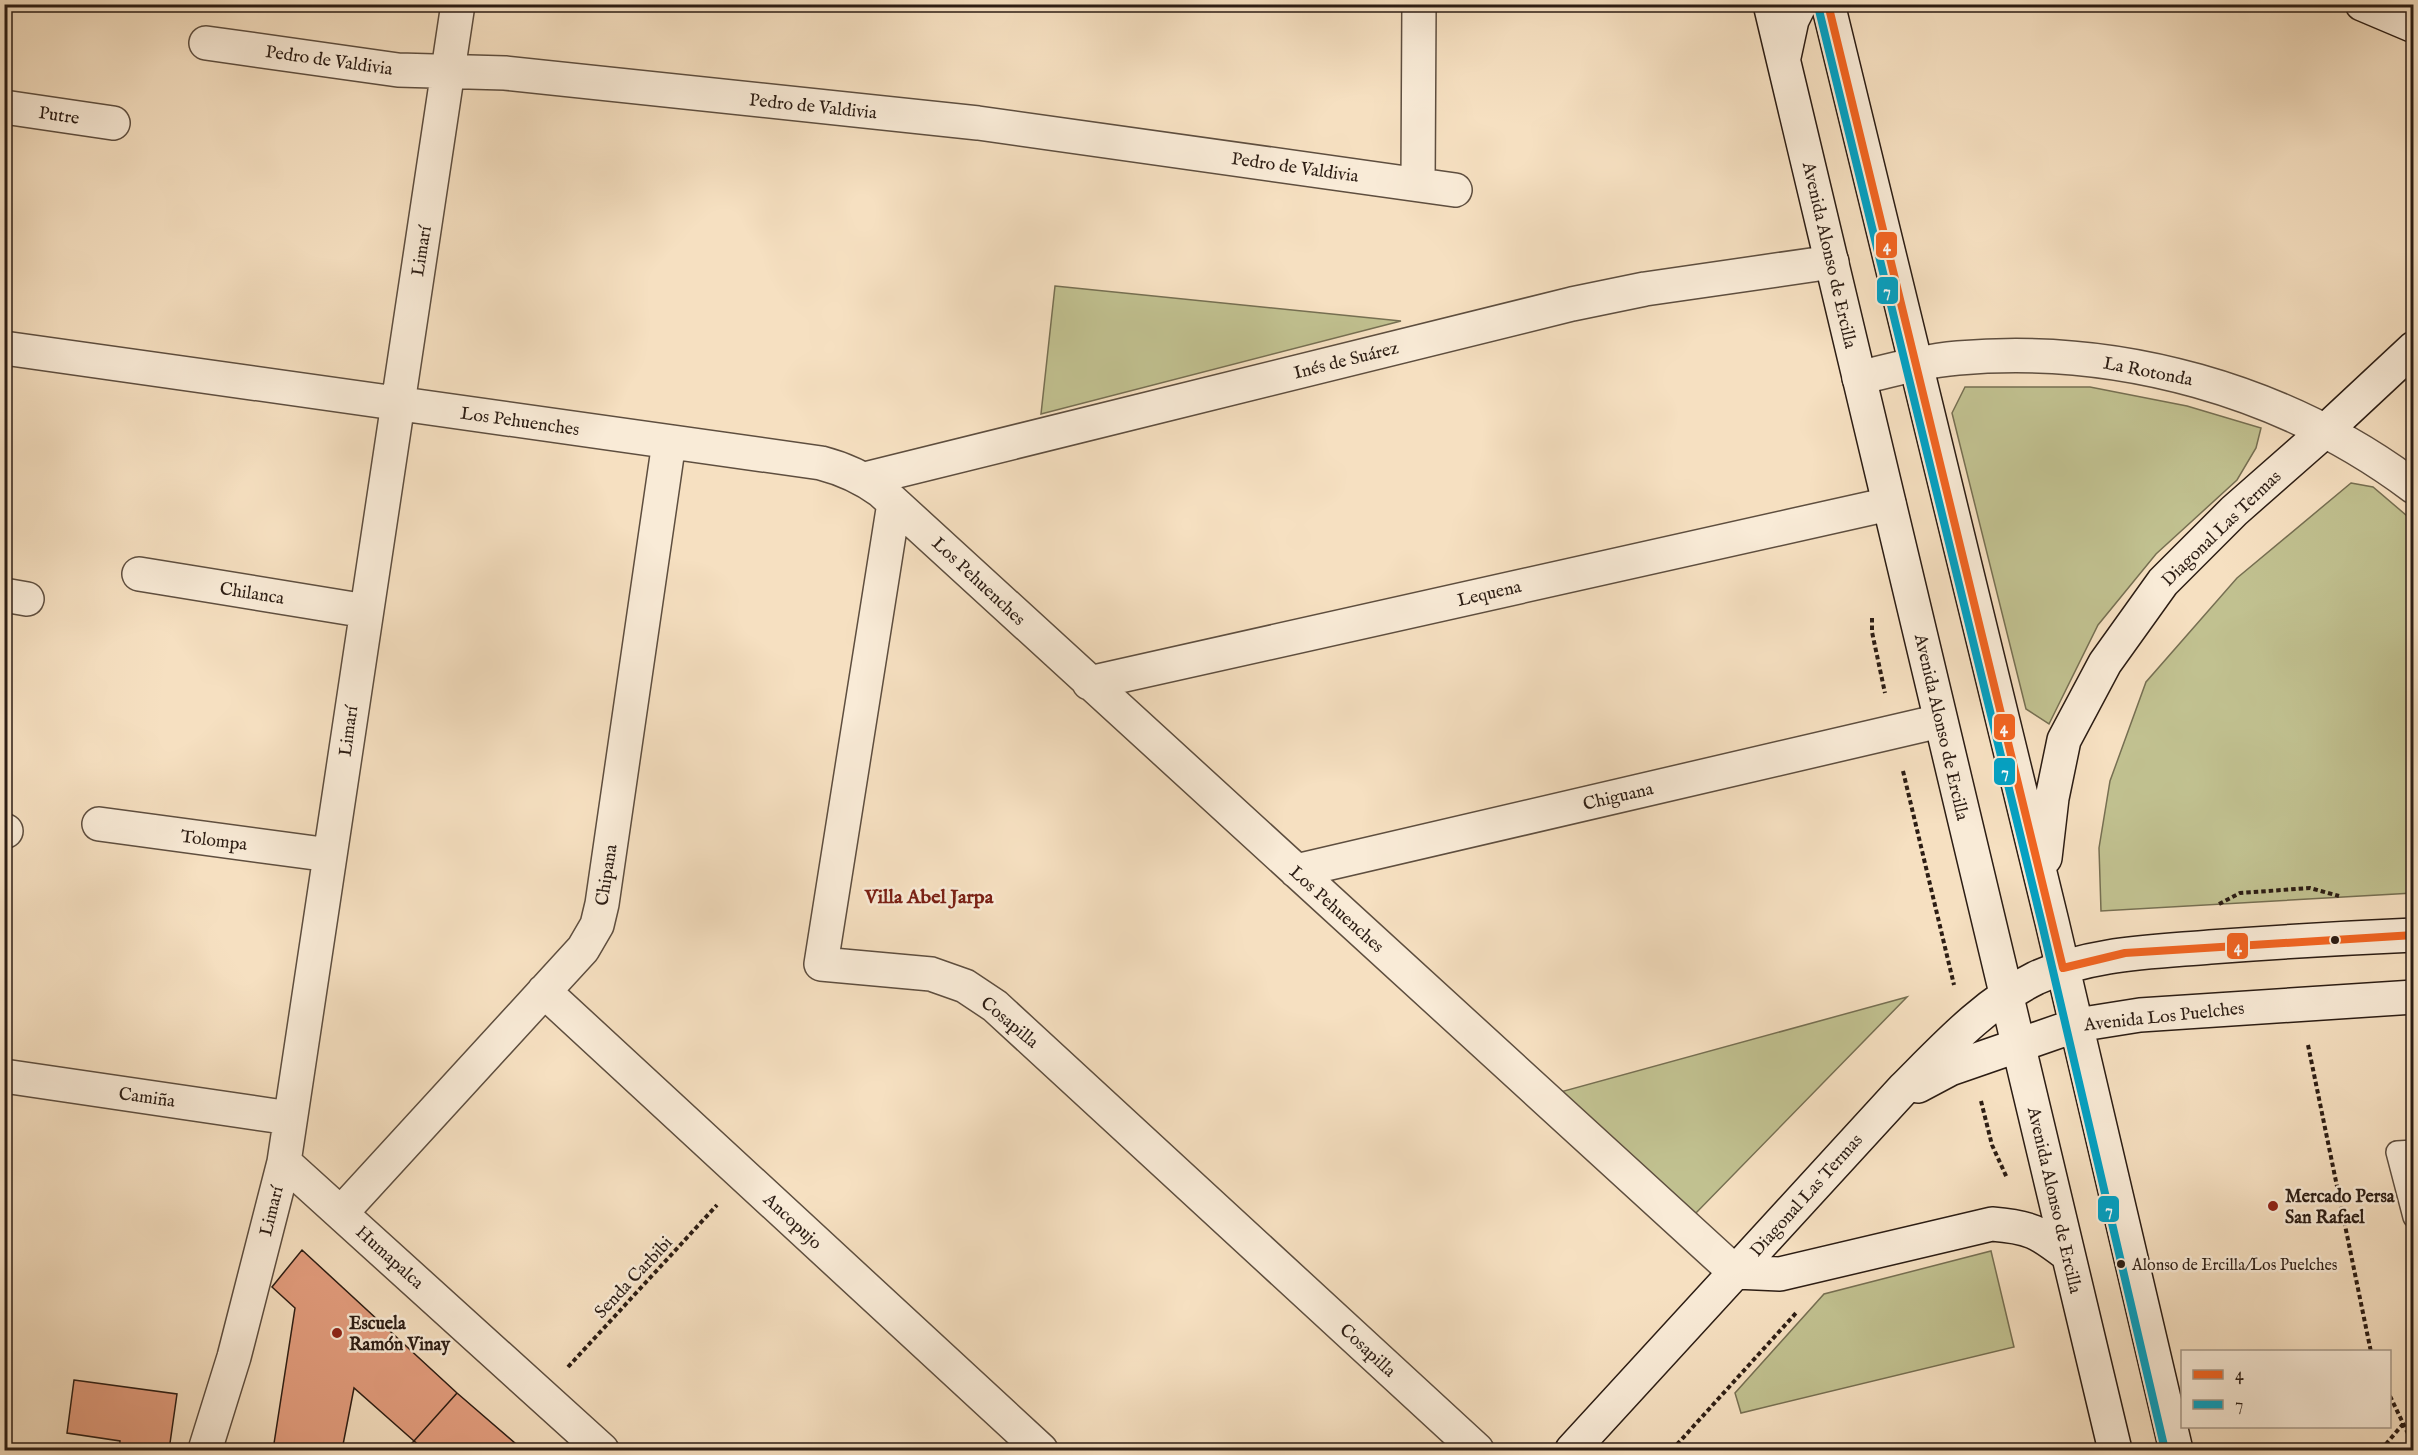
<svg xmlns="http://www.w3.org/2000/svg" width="2418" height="1455" font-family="'IM FELL English',serif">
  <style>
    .green { fill: #c1c190; stroke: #766f52; stroke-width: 1.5 }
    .building { fill: #e49e7f; stroke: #2c1d14; stroke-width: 1.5 }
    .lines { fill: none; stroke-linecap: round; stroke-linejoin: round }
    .lane-casing { stroke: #5e4e3f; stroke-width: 24 }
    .street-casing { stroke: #5e4e3f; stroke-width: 36 }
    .secondary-casing { stroke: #2c1d14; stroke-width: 36 }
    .path { stroke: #2c1d14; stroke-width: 4; stroke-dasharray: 4.5 3; stroke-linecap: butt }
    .lane { stroke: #f9ebd7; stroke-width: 21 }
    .street { stroke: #f9ebd7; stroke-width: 33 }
    .secondary { stroke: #f9ebd7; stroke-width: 33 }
    .bus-1-casing { stroke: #f9ebd7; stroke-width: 12 }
    .bus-2-casing { stroke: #f9ebd7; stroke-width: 12 }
    .bus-1 { stroke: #f26522; stroke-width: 8 }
    .bus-2 { stroke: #02a2c5; stroke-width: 8 }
    .bus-dot { fill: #2c1d14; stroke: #f9ebd7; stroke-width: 2 }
    .poi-dot { fill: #8f2418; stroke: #f9ebd7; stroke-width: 2 }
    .labels { text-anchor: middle; stroke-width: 5; stroke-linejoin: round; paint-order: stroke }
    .bus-label { font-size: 16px; fill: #2c1d14; stroke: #f9ebd7; text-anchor: start }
    .street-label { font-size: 18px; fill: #2c1d14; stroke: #f9ebd7 }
    .poi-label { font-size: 18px; font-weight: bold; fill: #2c1d14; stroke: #f9ebd7; text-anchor: start }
    .neighbourhood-label { font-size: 20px; font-weight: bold; fill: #7a1f14; stroke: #f9ebd7 }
    .line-badge { stroke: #f9ebd7; stroke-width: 2 }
    .badge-label { font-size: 16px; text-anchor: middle; font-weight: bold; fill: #fff }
  </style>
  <rect width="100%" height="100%" fill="#f6e0c1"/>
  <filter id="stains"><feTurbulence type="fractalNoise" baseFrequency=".00333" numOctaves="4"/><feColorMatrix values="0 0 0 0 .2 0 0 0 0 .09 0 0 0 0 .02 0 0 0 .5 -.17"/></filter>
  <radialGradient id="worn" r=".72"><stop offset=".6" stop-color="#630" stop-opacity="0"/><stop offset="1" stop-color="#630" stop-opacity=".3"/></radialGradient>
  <path class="green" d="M1055 286 1401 321 1041 414Z
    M1965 387H2090L2187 406 2261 428 2256 448 2237 480 2156 554 2098 625 2049 724 2026 709 1952 413Z
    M2351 483 2373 487 2413 521V893L2101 911 2099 848 2110 781 2146 682 2237 578Z
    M1907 997 1694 1215 1553 1094Z
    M1991 1251 2014 1347 1741 1413 1735 1393 1824 1294Z"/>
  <path class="building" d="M302 1250 457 1393 414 1441 354 1388 342 1450H273L295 1308 272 1287Z
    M74 1380 177 1394 169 1450H119L120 1441 67 1433Z
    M457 1393 523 1450H425L414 1441Z
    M414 1441 425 1450H405Z"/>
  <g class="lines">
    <defs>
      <path id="lane" d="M2414 1151 2397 1152 2414 1217"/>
      <path id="street" d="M206 43 398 70 505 73 978 123 1455 190
        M4 107 113 123
        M1418 184 1419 4
        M4 348 821 463C844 469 862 477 881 491L1735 1272
        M1859 378C1892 370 1924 361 1958 358 2118 344 2285 390 2414 487
        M865 479 1572 304 1645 289 1832 262
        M894 503 821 964 931 974 965 986 995 1006 1477 1450
        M139 574 366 611
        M4 595 27 599
        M1089 683 1889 504
        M99 824 330 855
        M4 831H6
        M1296 871 1940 721
        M544 991 1041 1450
        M4 1076 290 1118
        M284 1162 602 1450
        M341 1213 583 949 597 925 602 904 669 442
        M205 1450 234 1357 284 1162 458 4"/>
      <path id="secondary" d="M1770 4 2115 1450
        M1828 4 2052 922 2176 1450
        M2362 4 2414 26
        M1784 57 1792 20 1800 4
        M2045 858 2052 798 2064 740 2105 663 2163 582 2234 511 2325 431 2414 348
        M1918 1086 1950 1069 2077 1025 2140 1015 2414 997
        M1735 1272 1780 1274 1992 1224C2031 1227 2038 1232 2068 1255
        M1572 1450 1904 1088C1944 1048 1985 1003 2036 978 2090 953 2152 952 2210 947 2278 942 2345 938 2414 935"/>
    </defs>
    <use href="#lane" class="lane-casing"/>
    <use href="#street" class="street-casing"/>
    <use href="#secondary" class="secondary-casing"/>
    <path class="path" d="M1872 618V632L1885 693
      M1903 771 1954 985
      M2219 904 2240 893 2310 888 2339 896
      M2308 1045 2371 1352
      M1981 1101 1992 1145 2007 1178
      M568 1367 717 1205
      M2390 1396 2414 1446
      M1672 1450 1796 1313
      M2381 1450 2403 1424"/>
    <use href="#lane" class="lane"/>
    <use href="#street" class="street"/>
    <use href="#secondary" class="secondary"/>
    <defs>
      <path id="bus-1" d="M1828 4 2063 968
        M2063 968 2125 953 2414 935"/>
      <path id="bus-2" d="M1818 6 2042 924 2165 1450"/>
    </defs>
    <use href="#bus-1" class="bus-1-casing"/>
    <use href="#bus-2" class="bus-2-casing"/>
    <use href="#bus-1" class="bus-1"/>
    <use href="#bus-2" class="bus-2"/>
  </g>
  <g class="bus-dot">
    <circle cx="2335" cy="940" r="5"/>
    <circle cx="2121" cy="1264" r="5"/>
  </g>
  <g class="poi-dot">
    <circle cx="2273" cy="1206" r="6"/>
    <circle cx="337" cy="1333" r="6"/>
  </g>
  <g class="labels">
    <g class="bus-label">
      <text x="2132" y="1270">Alonso de Ercilla/Los Puelches</text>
    </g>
    <g class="street-label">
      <text transform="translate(329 60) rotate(8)" y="6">Pedro de Valdivia</text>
      <text transform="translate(813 106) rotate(6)" y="6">Pedro de Valdivia</text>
      <text transform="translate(59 115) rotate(8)" y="6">Putre</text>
      <text transform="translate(1295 167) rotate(8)" y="6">Pedro de Valdivia</text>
      <text transform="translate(421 251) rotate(-81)" y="6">Limarí</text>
      <text transform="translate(1830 255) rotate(77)" y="6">Avenida Alonso de Ercilla</text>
      <text transform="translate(1346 360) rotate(-14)" y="6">Inés de Suárez</text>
      <text transform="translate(2148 371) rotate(11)" y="6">La Rotonda</text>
      <text transform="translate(520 421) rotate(8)" y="6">Los Pehuenches</text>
      <text transform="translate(2221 528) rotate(-44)" y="6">Diagonal Las Termas</text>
      <text transform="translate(979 581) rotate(43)" y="6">Los Pehuenches</text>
      <text transform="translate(252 593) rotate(9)" y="6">Chilanca</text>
      <text transform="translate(1489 593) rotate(-13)" y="6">Lequena</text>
      <text transform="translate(1942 727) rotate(77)" y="6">Avenida Alonso de Ercilla</text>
      <text transform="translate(348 731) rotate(-82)" y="6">Limarí</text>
      <text transform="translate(1618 796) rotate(-13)" y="6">Chiguana</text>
      <text transform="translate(214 840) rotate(7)" y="6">Tolompa</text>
      <text transform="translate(606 875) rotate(-81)" y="6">Chipana</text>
      <text transform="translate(1337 909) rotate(42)" y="6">Los Pehuenches</text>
      <text transform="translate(2164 1016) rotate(-6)" y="6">Avenida Los Puelches</text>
      <text transform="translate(1010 1022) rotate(40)" y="6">Cosapilla</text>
      <text transform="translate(147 1097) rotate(8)" y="6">Camiña</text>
      <text transform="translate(1806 1195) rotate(-48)" y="6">Diagonal Las Termas</text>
      <text transform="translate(2055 1200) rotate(77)" y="6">Avenida Alonso de Ercilla</text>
      <text transform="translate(271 1211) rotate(-76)" y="6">Limarí</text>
      <text transform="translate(793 1221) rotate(43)" y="6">Ancopujo</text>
      <text transform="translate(390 1257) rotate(42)" y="6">Humapalca</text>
      <text transform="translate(633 1277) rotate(-47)" y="6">Senda Carbibi</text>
      <text transform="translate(1368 1350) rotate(43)" y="6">Cosapilla</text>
    </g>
    <g class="poi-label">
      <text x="2285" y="1202">Mercado Persa<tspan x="2285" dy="21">San Rafael</tspan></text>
      <text x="349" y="1329">Escuela<tspan x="349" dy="21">Ramón Vinay</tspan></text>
    </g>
    <g class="neighbourhood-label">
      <text x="929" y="903">Villa Abel Jarpa</text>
    </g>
  </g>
  <g class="line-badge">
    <rect x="1875" y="231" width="23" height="28" rx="6" fill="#f26522"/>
    <rect x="1876" y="276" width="23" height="29" rx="6" fill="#02a2c5"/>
    <rect x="1993" y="713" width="23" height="28" rx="6" fill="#f26522"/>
    <rect x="1993" y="757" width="23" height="29" rx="6" fill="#02a2c5"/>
    <rect x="2226" y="932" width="23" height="28" rx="6" fill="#f26522"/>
    <rect x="2097" y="1195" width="23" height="28" rx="6" fill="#02a2c5"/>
  </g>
  <g class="badge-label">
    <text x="1887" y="251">4</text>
    <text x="1887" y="296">7</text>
    <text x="2004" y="733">4</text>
    <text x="2005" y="777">7</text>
    <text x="2238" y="952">4</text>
    <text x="2109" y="1215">7</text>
  </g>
  <rect width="2418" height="1455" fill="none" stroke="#f6e0c1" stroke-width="24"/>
  <rect x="6" y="6" width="2406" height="1443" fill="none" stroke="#2c1d14" stroke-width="3"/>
  <rect x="12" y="12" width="2394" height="1431" fill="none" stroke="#2c1d14" stroke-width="1.5"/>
  <rect x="2181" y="1350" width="210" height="78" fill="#f9ebd7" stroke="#a79989" stroke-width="1.5"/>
  <rect x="2193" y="1370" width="30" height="9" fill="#f26522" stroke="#a79989" stroke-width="1.5"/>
  <text x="2235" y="1380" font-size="18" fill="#2c1d14">4</text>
  <rect x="2193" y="1400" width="30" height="9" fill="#02a2c5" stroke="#a79989" stroke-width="1.5"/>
  <text x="2235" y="1410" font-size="18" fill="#2c1d14">7</text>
  <rect width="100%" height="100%" filter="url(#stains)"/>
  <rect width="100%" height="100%" fill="url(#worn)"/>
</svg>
